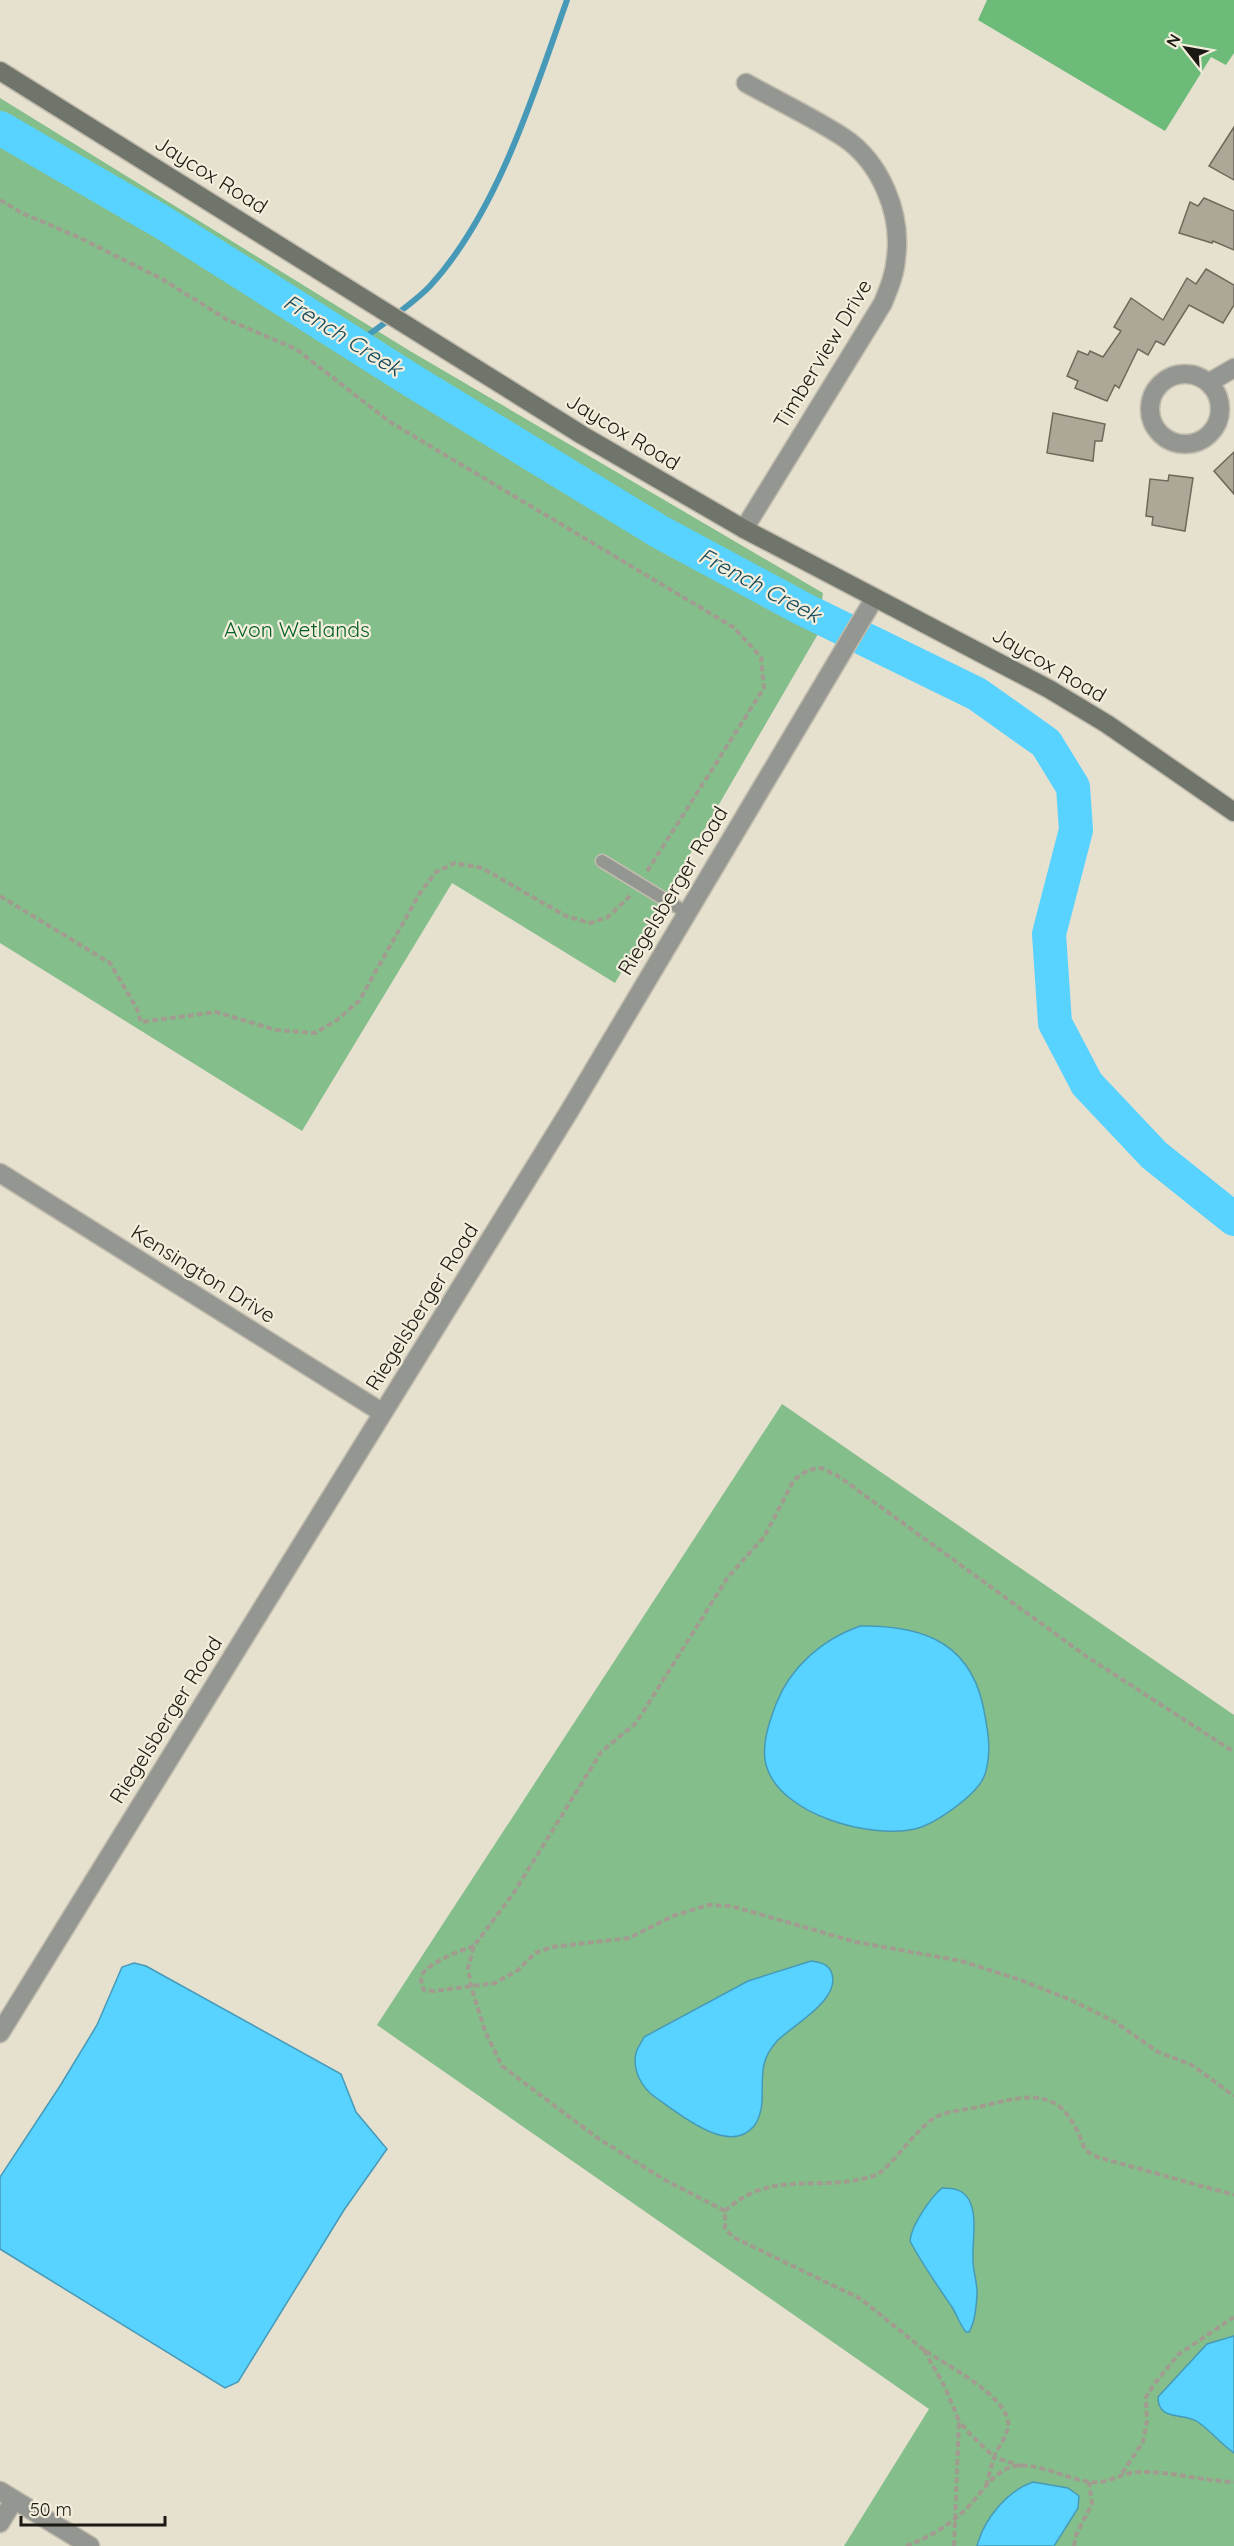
<svg xmlns="http://www.w3.org/2000/svg" width="1234" height="2546" font-family="Quicksand,sans-serif">
  <style>
    .green { fill: #84be8b }
    .forest { fill: #6cbb78 }
    .water { fill: #58d2fe; stroke: #469ab8; stroke-width: 1.5 }
    .lines { fill: none; stroke-linecap: round; stroke-linejoin: round }
    .stream { stroke: #469ab8; stroke-width: 6 }
    .river { stroke: #58d2fe; stroke-width: 34 }
    .building { fill: #ada798; stroke: #6e695a; stroke-width: 1.5 }
    .lane-casing { stroke: #c1bcad; stroke-width: 15 }
    .street-casing { stroke: #c1bcad; stroke-width: 21 }
    .secondary-casing { stroke: #c1bcad; stroke-width: 21 }
    .path { stroke: #a19c8f; stroke-width: 4; stroke-dasharray: 6 3; stroke-linecap: butt }
    .lane { stroke: #949791; stroke-width: 12 }
    .street { stroke: #949791; stroke-width: 18 }
    .secondary { stroke: #70756b; stroke-width: 18 }
    .labels { text-anchor: middle; stroke-width: 4.5; stroke-linejoin: round; paint-order: stroke }
    .street-label { font-size: 21px; fill: #1b1913; stroke: #f3eddc }
    .park-label { font-size: 21px; fill: #056123; stroke: #f3eddc }
    .water-label { font-size: 22px; font-style: italic; fill: #174b5c; stroke: #f3eddc }
  </style>
  <rect width="100%" height="100%" fill="#e6e0cf"/>
  <path class="green" d="M0 98 410 351 823 593 818 634 615 983 452 883 302 1131 0 943Z
    M782 1404 1234 1715V2546H844L929 2409 377 2025Z"/>
  <path class="forest" d="M987 0H1234V53L1226 65 1211 57 1165 131 978 20Z"/>
  <path class="water" d="M860 1626C927 1625 974 1645 985 1716 988 1732 990 1745 988 1761 987 1765 987 1770 985 1774 979 1794 935 1824 915 1829 870 1839 780 1815 766 1765 761 1745 769 1723 776 1704 791 1666 823 1639 860 1626Z
    M811 1961C820 1962 829 1964 832 1974 840 2000 793 2025 777 2041 759 2061 763 2076 762 2101 762 2108 759 2120 754 2126 729 2157 677 2112 655 2097 642 2088 632 2070 636 2053 637 2048 642 2042 644 2037L748 1981Z
    M134 1963 146 1966 341 2074 356 2112 387 2149 344 2210 238 2382 225 2388 0 2249V2177L60 2086 97 2025 122 1967Z
    M942 2188C953 2188 963 2189 969 2200 978 2216 972 2241 973 2260 973 2272 978 2284 977 2296 976 2308 975 2322 969 2332H966C960 2325 957 2315 952 2307 937 2285 922 2264 910 2241 911 2226 930 2198 942 2188Z
    M1234 2336V2453C1221 2444 1211 2431 1198 2422 1184 2412 1158 2422 1158 2397L1207 2344Z
    M1033 2482 1068 2488 1079 2496 1078 2508 1054 2546H977C984 2519 1007 2491 1033 2482Z"/>
  <g class="lines">
    <path class="stream" d="M355 345C378 327 411 306 430 286 498 212 534 93 567 0"/>
    <path class="river" d="M0 128 162 222 411 380 660 532 803 609 977 694 1046 743 1073 787 1076 830 1049 934 1055 1023 1087 1084 1154 1155 1234 1219"/>
  </g>
  <path class="building" d="M1234 127V180L1209 166Z
    M1204 198 1234 211V250L1213 241 1212 243 1179 233 1190 202 1198 206Z
    M1206 269 1234 285V305L1223 323 1189 305 1164 345 1156 341 1148 355 1138 349 1119 388 1115 385 1107 401 1075 388 1078 381 1067 376 1078 351 1088 355 1090 351 1103 357 1121 331 1114 327 1131 298 1163 320 1187 278 1196 284Z
    M1053 413 1105 424 1102 441H1095L1093 461 1047 453Z
    M1234 452V494L1214 471Z
    M1169 475 1193 478 1185 531 1152 525 1153 517 1146 516 1150 479 1168 481Z"/>
  <g class="lines">
    <defs>
      <path id="lane" d="M602 861 687 913"/>
      <path id="street" d="M1150 409a35 35 0 1 1 70 0a35 35 0 1 1-70 0Z
        M1208 383 1234 368
        M744 529 883 303C889 288 895 274 896 258 902 214 881 162 843 137 812 117 778 101 746 83
        M0 1173 383 1413
        M0 2033 570 1110 874 599
        M0 2491 90 2546
        M0 2523 14 2500"/>
      <path id="secondary" d="M0 71 582 435 744 529 1049 689 1107 724 1234 812"/>
    </defs>
    <use href="#lane" class="lane-casing"/>
    <use href="#street" class="street-casing"/>
    <use href="#secondary" class="secondary-casing"/>
    <path class="path" d="M0 200 22 213 78 237 162 279 226 319 296 349 390 422 733 627 761 657 764 688 646 873
      M0 896 110 963 137 1009 141 1022 216 1012 276 1030 315 1033 337 1020 359 1001 420 893 436 872 455 863 482 868 566 916 590 923 608 917 632 894
      M474 1946C461 1950 428 1963 422 1975 420 1980 422 1986 424 1990L434 1991 495 1983 518 1970 535 1953 552 1947 629 1938 673 1916 708 1905 731 1906 856 1942 961 1961 1018 1979 1071 2000 1115 2022 1158 2052 1192 2065 1234 2096
      M725 2211 665 2180 596 2137 502 2066 485 2031 471 1986 468 1968 474 1946 515 1891 601 1752 636 1723 728 1577 764 1537 794 1480 808 1470 821 1468 838 1476 1086 1656 1234 1752
      M924 2350 861 2299 733 2237 725 2228V2211C772 2167 823 2194 876 2175 889 2170 915 2130 934 2118 946 2111 965 2110 978 2107 1035 2093 1063 2086 1085 2150L1097 2157 1234 2195
      M1122 2473 1143 2442 1147 2421 1146 2397 1155 2383 1179 2354 1234 2317
      M986 2486 994 2457 1021 2466
      M906 2546C926 2539 948 2526 964 2511 978 2498 989 2478 1006 2469 1031 2457 1066 2480 1091 2482 1109 2484 1120 2473 1139 2472 1171 2471 1202 2481 1234 2482
      M954 2546 959 2421 945 2387 924 2350C945 2364 1013 2399 1008 2427 1007 2436 998 2448 994 2457L970 2434 959 2421
      M1074 2546 1076 2535 1092 2504 1089 2482"/>
    <use href="#lane" class="lane"/>
    <use href="#street" class="street"/>
    <use href="#secondary" class="secondary"/>
  </g>
  <g class="labels">
    <g class="street-label">
      <text transform="translate(211 175) rotate(32)" y="7">Jaycox Road</text>
      <text transform="translate(823 354) rotate(-59)" y="7">Timberview Drive</text>
      <text transform="translate(623 432) rotate(31)" y="7">Jaycox Road</text>
      <text transform="translate(1049 665) rotate(30)" y="7">Jaycox Road</text>
      <text transform="translate(673 891) rotate(-59)" y="7">Riegelsberger Road</text>
      <text transform="translate(203 1274) rotate(32)" y="7">Kensington Drive</text>
      <text transform="translate(422 1307) rotate(-58)" y="7">Riegelsberger Road</text>
      <text transform="translate(166 1720) rotate(-58)" y="7">Riegelsberger Road</text>
    </g>
    <g class="park-label">
      <text x="297" y="637">Avon Wetlands</text>
    </g>
    <g class="water-label">
      <text transform="translate(343 335) rotate(32)" y="8">French Creek</text>
      <text transform="translate(760 585) rotate(28)" y="8">French Creek</text>
    </g>
  </g>
  <g transform="translate(1186 48) rotate(301)" stroke="#f3eddc" stroke-width="4.5" paint-order="stroke">
  <path d="M0-4.5L10 22L0 15L-10 22Z" fill="#1b1913"/>
  <text y="-9" font-size="16" font-weight="bold" text-anchor="middle" fill="#1b1913">N</text>
  </g>
  <path d="M21 2516v9h144v-9" fill="none" stroke="#1b1913" stroke-width="3"/>
  <text x="30" y="2516" font-size="18" fill="#1b1913" stroke="#f3eddc" stroke-width="4.5" paint-order="stroke">50 m</text>
</svg>
